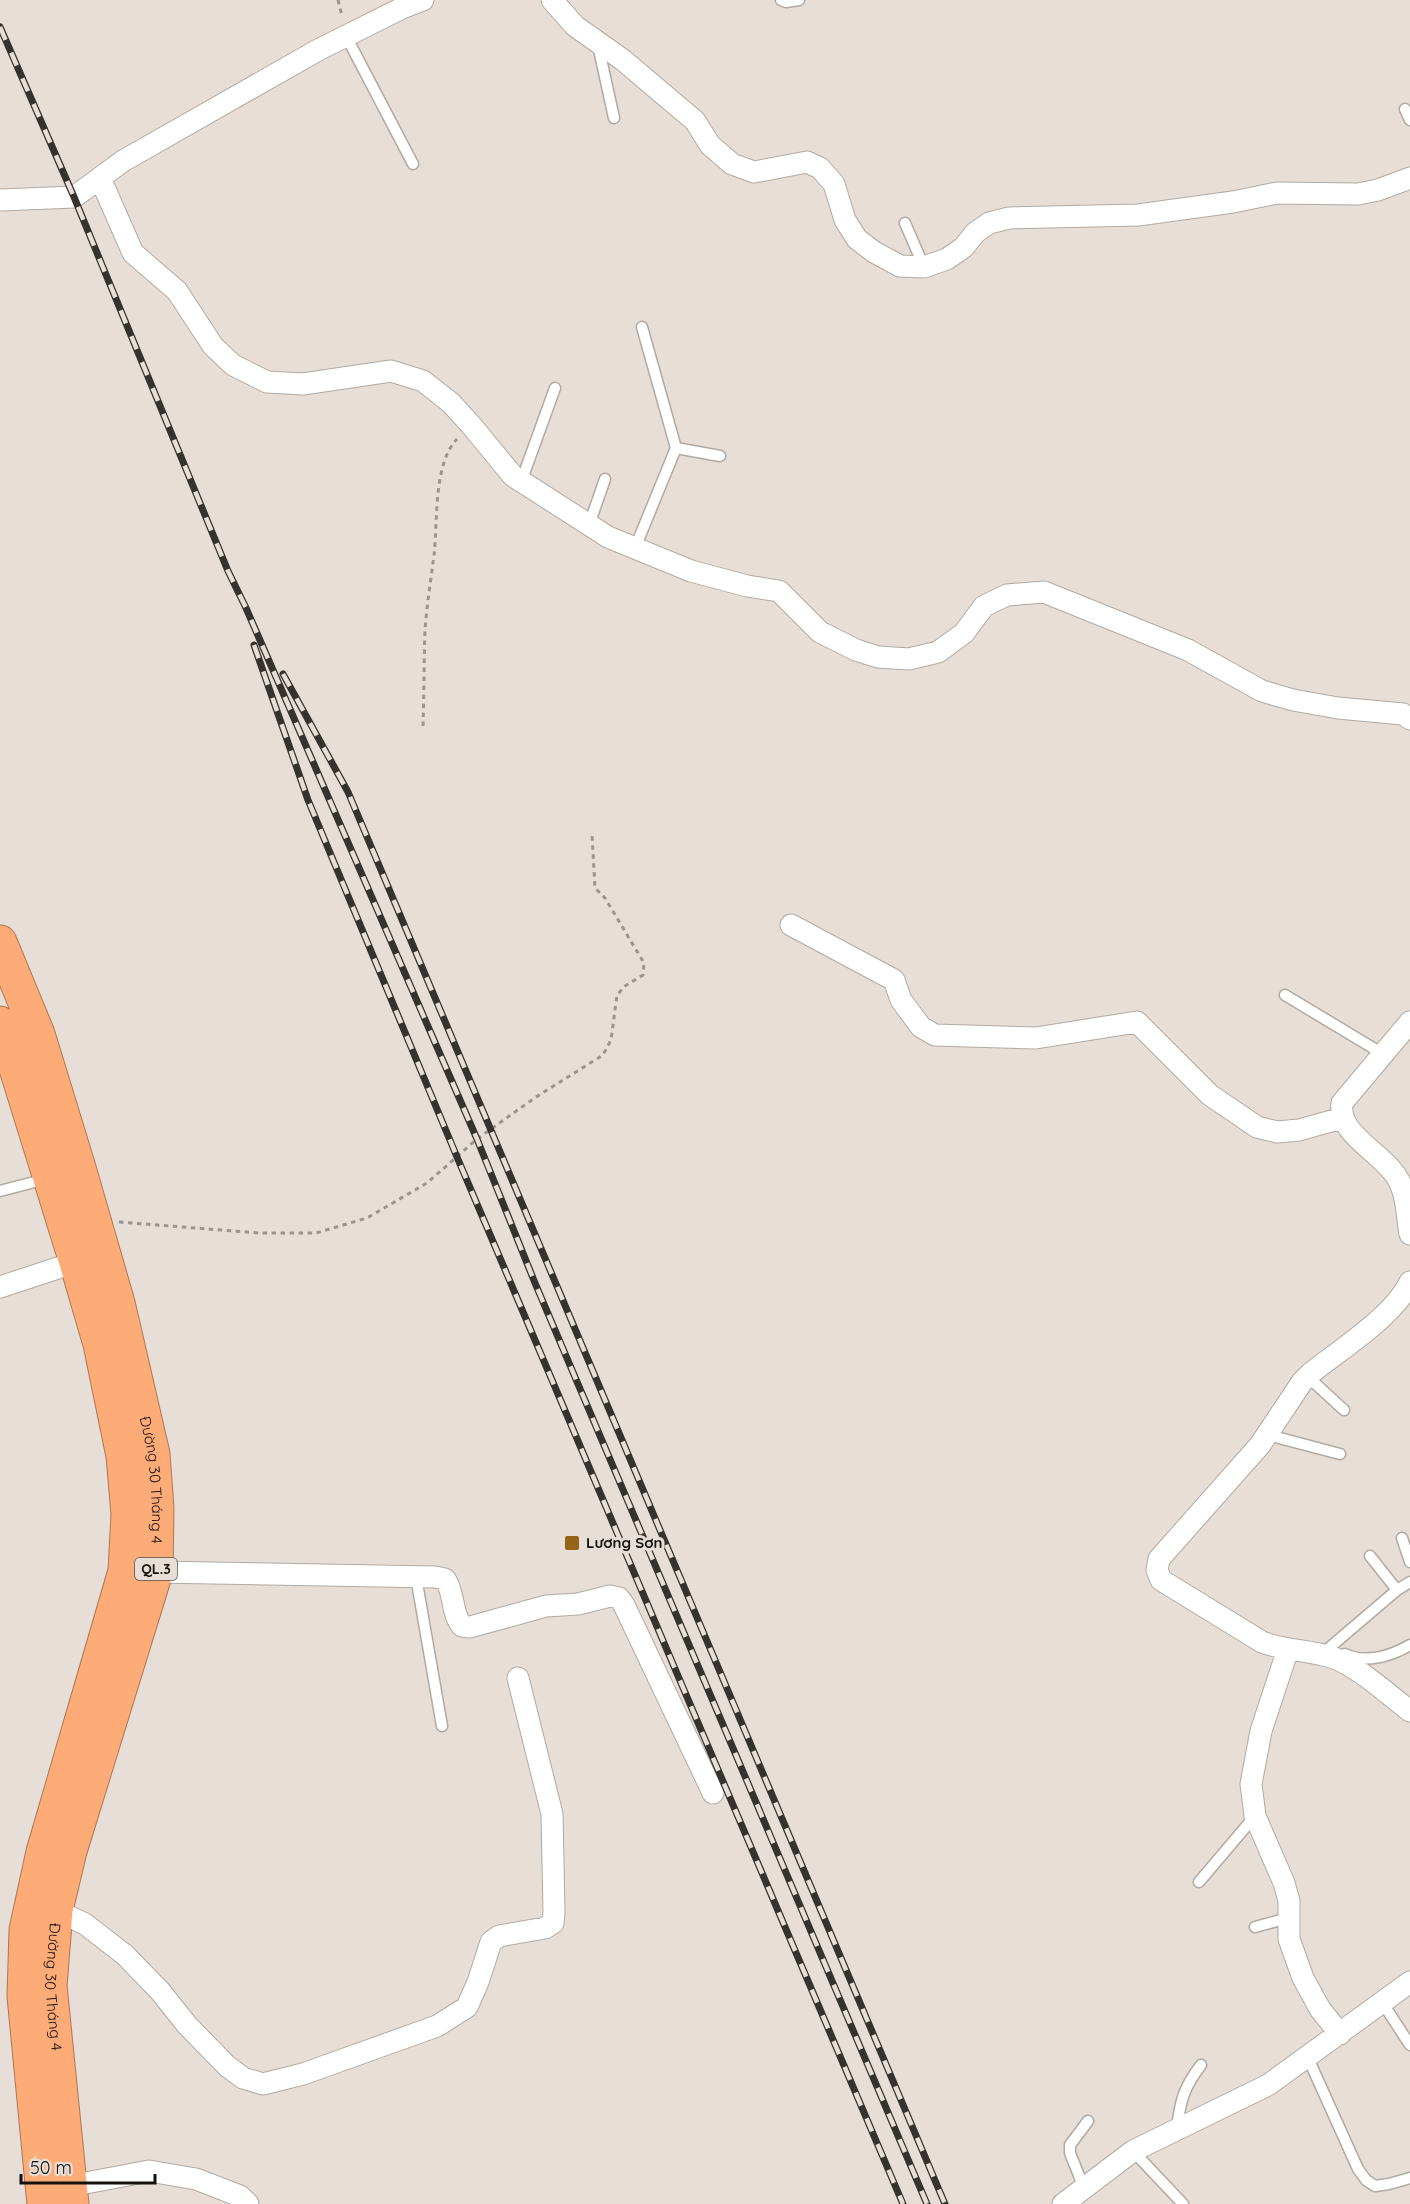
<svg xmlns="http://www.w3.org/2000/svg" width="1410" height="2204" font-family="Quicksand,sans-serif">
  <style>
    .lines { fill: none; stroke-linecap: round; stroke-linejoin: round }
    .lane-casing { stroke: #b1aaa2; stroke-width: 13 }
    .street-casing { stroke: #b1aaa2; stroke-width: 23 }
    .highway-casing { stroke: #ac7653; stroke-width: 35 }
    .path { stroke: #9b958f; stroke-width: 3; stroke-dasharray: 4.5 4.5; stroke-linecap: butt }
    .lane { stroke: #fff; stroke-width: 10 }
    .street { stroke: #fff; stroke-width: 21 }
    .highway { stroke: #fdac77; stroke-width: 33 }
    .rail-casing { stroke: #36322e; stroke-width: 7 }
    .rail { stroke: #e7dfd7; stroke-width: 4.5; stroke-dasharray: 14; stroke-linecap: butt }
    .poi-dot { fill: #956415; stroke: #e7dfd7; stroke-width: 2 }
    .labels { text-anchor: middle; stroke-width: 6; stroke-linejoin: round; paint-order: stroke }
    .shield { fill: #e7dfd7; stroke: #54504b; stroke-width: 1.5 }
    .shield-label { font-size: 14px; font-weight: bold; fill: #15120f }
    .street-label { font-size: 15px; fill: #15120f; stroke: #e7dfd7 }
    .poi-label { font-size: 15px; font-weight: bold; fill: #15120f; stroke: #e7dfd7; text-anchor: start }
  </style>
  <rect width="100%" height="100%" fill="#e7dfd7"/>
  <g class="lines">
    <defs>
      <path id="lane" d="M781 0 786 2 799 0
        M346 36 413 164
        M598 45 614 118
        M1405 109 1410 120
        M905 223 924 267
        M676 448 720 456
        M521 482 555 388
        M589 525 605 479
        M635 548 676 448 642 327
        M1285 995 1383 1054
        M0 1191 46 1179
        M1307 1376 1344 1410
        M1268 1435 1340 1454
        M1402 1538 1410 1562
        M1370 1556 1397 1590
        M416 1577 442 1726
        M1322 1654 1397 1590 1410 1582
        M1345 1654C1366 1664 1391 1656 1410 1645
        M1199 1882 1255 1816
        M1255 1927 1288 1918
        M1382 2002 1410 2045
        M1308 2058 1358 2169 1366 2180 1375 2186 1389 2184 1410 2178
        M1177 2129C1180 2101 1184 2087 1201 2065
        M1133 2151 1183 2204
        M1084 2188 1070 2153V2145L1088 2121"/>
      <path id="street" d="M552 0 575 26 623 60 695 121 710 145 732 164 754 172 807 162 820 168 834 184 845 220 857 239 874 252 900 266 924 267 947 259 964 247 975 233 989 223 1009 218 1138 215 1233 202 1277 193 1358 194 1378 190 1410 178
        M100 178 133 253 177 291 213 346 233 365 267 382 303 384 391 371 423 381 451 403 471 425 513 476 608 537 691 571 747 586 779 591 820 632 856 650 878 657 909 659 938 652 964 633 984 606 1007 595 1044 592 1188 650 1262 691 1293 700 1338 708 1403 714 1410 719
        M0 200 74 197 123 161 318 50 402 8 423 0
        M791 925 894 980 901 1000 921 1027 935 1035 1036 1038 1137 1022 1210 1095 1257 1127 1277 1132 1299 1130 1342 1118
        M1410 1022 1342 1103C1337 1135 1384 1153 1398 1179 1407 1195 1407 1217 1410 1234
        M1410 1282C1394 1316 1341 1349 1311 1373L1302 1382 1260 1445 1159 1559 1157 1570 1161 1580 1262 1642C1285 1651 1311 1650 1334 1658 1357 1666 1390 1696 1410 1711
        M0 1287 76 1262
        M156 1572 435 1577 445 1579C455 1593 451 1613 462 1626L470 1627 546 1606 578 1604 610 1596 619 1598 624 1605 713 1793
        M1288 1649 1261 1731 1251 1784 1255 1816 1284 1883 1289 1901V1939L1303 1978 1320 2009 1340 2034
        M56 1910 85 1924 125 1955 160 1991 187 2025 227 2066 243 2078 263 2084 303 2074 437 2026 467 2007 478 1982 491 1942 499 1936 545 1928 553 1923 554 1912 552 1814 518 1678
        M70 2186 149 2171 196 2179 240 2196 248 2204
        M1063 2204 1133 2151 1268 2085 1410 1982"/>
      <g id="highway">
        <path id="s1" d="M0 942 38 1034 79 1168 118 1303 153 1454 157 1508 156 1572 70 1851 56 1910 50 1986 72 2204"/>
        <path d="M0 1023 9 1046 76 1262 100 1344 123 1456 128 1514 125 1571 43 1852 26 1930 24 1996 44 2204"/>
      </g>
    </defs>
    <use href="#lane" class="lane-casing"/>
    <use href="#street" class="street-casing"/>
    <use href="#highway" class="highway-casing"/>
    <path class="path" d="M338 0 342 16
      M423 726C424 694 424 661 425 629 427 604 431 579 434 555 438 521 433 464 457 439
      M119 1222 259 1233H316L367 1218 427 1183 477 1139 536 1097 603 1055 611 1040 617 995 625 986 643 975 644 963 605 898 595 888 592 834"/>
    <use href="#lane" class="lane"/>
    <use href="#street" class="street"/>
    <use href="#highway" class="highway"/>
    <defs>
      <path id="rail" d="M0 27 74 197 228 571 246 608 477 1139 535 1283 927 2204
        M254 645 308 800 457 1157 903 2204
        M283 674 348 792 945 2204"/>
    </defs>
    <use href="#rail" class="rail-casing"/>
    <use href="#rail" class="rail"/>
  </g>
  <rect class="poi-dot" x="564" y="1535" width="16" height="16" rx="3"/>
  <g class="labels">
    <rect class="shield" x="135" y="1558" width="42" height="22" rx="4.5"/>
    <g class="shield-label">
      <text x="156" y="1574">QL.3</text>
    </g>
    <g class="street-label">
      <text dy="5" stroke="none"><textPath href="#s1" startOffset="561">Đường 30 Tháng 4</textPath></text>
      <text dy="5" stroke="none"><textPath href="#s1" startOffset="1083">Đường 30 Tháng 4</textPath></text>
    </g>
    <g class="poi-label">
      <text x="586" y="1548">Lương Sơn</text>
    </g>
  </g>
  <path d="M21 2174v9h134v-9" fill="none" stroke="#15120f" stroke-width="3"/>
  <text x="30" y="2174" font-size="18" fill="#15120f" stroke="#e7dfd7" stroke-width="4.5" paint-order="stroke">50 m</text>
</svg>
